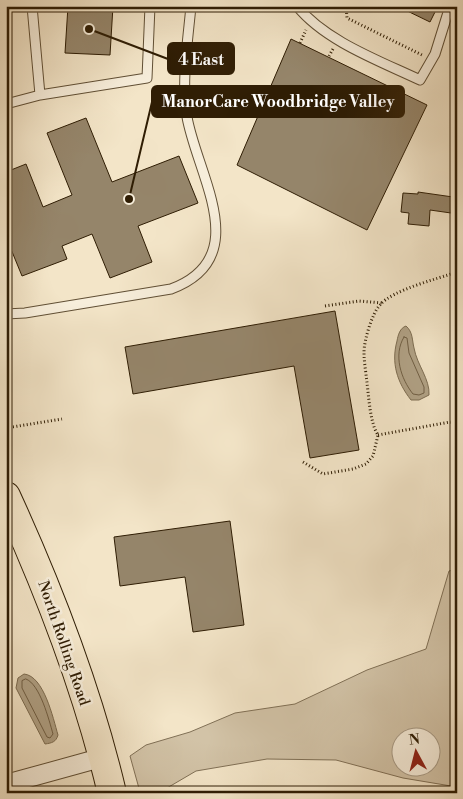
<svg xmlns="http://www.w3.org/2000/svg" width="463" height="799" font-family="'Libre Bodoni',serif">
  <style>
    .green { fill: #d2c3a7; stroke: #807056; fill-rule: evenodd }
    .water { fill: #b0a185; stroke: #7c6c51 }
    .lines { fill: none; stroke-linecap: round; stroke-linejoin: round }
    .shore { stroke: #705f44; stroke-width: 1 }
    .building { fill: #95856a; stroke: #2f1d04 }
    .service-casing { stroke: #604f35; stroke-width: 11 }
    .minor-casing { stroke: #604f35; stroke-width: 20 }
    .primary-casing { stroke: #2f1d04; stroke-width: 30 }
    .path { stroke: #2f1d04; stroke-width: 3; stroke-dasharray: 1 2.5; stroke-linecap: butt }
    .service { stroke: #f7eedb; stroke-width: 9 }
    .minor { stroke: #f7eedb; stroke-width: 18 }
    .primary { stroke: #f3e5c8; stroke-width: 28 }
    .labels { text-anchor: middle; stroke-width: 5; stroke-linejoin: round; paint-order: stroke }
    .street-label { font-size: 15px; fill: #2f1d04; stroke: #f7eedb }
    .leader { fill: none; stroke: #2f1d04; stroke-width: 2 }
    .callout-dot { fill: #2f1d04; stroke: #f7eedb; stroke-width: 2 }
    .callout { fill: #2f1d04; stroke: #2f1d04; stroke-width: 2 }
    .callout-label { font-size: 16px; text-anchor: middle; font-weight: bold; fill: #fff }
  </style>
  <rect width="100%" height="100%" fill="#f3e5c8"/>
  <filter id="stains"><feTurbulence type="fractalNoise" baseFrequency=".004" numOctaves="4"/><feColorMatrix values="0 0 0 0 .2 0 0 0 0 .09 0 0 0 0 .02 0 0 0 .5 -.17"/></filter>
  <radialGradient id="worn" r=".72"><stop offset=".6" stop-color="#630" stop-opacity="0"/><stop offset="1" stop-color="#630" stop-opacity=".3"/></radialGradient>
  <path class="green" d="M457 569V787L403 778 336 760 267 759 196 771 167 788 140 792 130 756 146 745 190 732 235 713 295 704 367 670 426 649 449 571ZM400 736H430V766H400Z"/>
  <path class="water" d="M406 326C413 332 412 340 414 348 417 365 430 379 429 395L419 400H411C397 382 391 363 397 341 398 335 400 328 406 326Z
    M24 674C44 676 53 718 58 735 56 742 52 743 45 744L16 688 18 678Z"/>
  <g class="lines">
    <path class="shore" d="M404 337 407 338 409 353 424 387V393L419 395 413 394C401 379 393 355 404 337Z
      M26 679C40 684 49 720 53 734L50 738 47 737 22 688V681Z"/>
  </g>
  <path class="building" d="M68 6H113L110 55 65 53Z
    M397 6H438L430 22Z
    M291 39 427 105 367 230 237 165Z
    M86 118 112 182 179 156 198 203 138 226 152 262 110 278 92 234 62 246 67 259 22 276 6 237V172L26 164 43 207 72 195 47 133Z
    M418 192 453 197 451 213 430 210 429 226 408 224 409 213 401 212 403 193 418 194Z
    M335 311 359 450 310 458 294 366 133 394 125 347Z
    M230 521 244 625 193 632 185 577 120 586 114 537Z"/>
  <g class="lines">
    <defs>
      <path id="service" d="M32 6 40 95
        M297 6C325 41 380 61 420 80L435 54 450 6
        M6 104 40 95 147 78 150 6
        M6 314 25 313 171 289C255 258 197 175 187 117 181 84 188 39 191 6"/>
      <path id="minor" d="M6 784 104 757"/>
      <path id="primary" d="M6 496C50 592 88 691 112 793"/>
    </defs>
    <use href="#service" class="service-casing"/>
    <use href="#minor" class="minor-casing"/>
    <use href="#primary" class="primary-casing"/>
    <path class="path" d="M346 6 347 18 422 55
      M300 43 306 30
      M329 56 333 49
      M325 306 359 301 382 303
      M6 428 62 419
      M378 435 450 422 457 423
      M303 462 323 474 353 469 366 464 373 456 378 435C370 423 369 398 367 383 366 373 364 362 364 352 364 341 372 313 380 305 392 290 437 279 457 272"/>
    <use href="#service" class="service"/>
    <use href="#minor" class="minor"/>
    <use href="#primary" class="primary"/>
  </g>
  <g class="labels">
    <g class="street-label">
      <text transform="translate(64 643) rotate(71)" y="5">North Rolling Road</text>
    </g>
  </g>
  <path class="leader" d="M89 29L168 59M129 199L152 102"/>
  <g class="callout-dot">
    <circle cx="89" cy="29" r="5"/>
    <circle cx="129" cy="199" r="5"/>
  </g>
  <g class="callout">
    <rect x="168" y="43" width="66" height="31" rx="5"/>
    <rect x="152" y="86" width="252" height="31" rx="5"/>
  </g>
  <g class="callout-label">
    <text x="201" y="65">4 East</text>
    <text x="278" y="107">ManorCare Woodbridge Valley</text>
  </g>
  <rect width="463" height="799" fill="none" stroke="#f3e5c8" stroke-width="25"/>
  <rect x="8" y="8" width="448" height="784" fill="none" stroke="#2f1d04" stroke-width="2.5"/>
  <rect x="12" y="12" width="438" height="774" fill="none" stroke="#2f1d04"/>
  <g transform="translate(416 752) rotate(353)"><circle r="24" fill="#f7eedb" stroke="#a79a85"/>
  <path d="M0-4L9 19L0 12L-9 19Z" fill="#8f2418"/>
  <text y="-8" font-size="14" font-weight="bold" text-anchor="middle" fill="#2f1d04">N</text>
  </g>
  <rect width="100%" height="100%" filter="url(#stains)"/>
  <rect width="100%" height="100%" fill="url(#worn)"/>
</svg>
